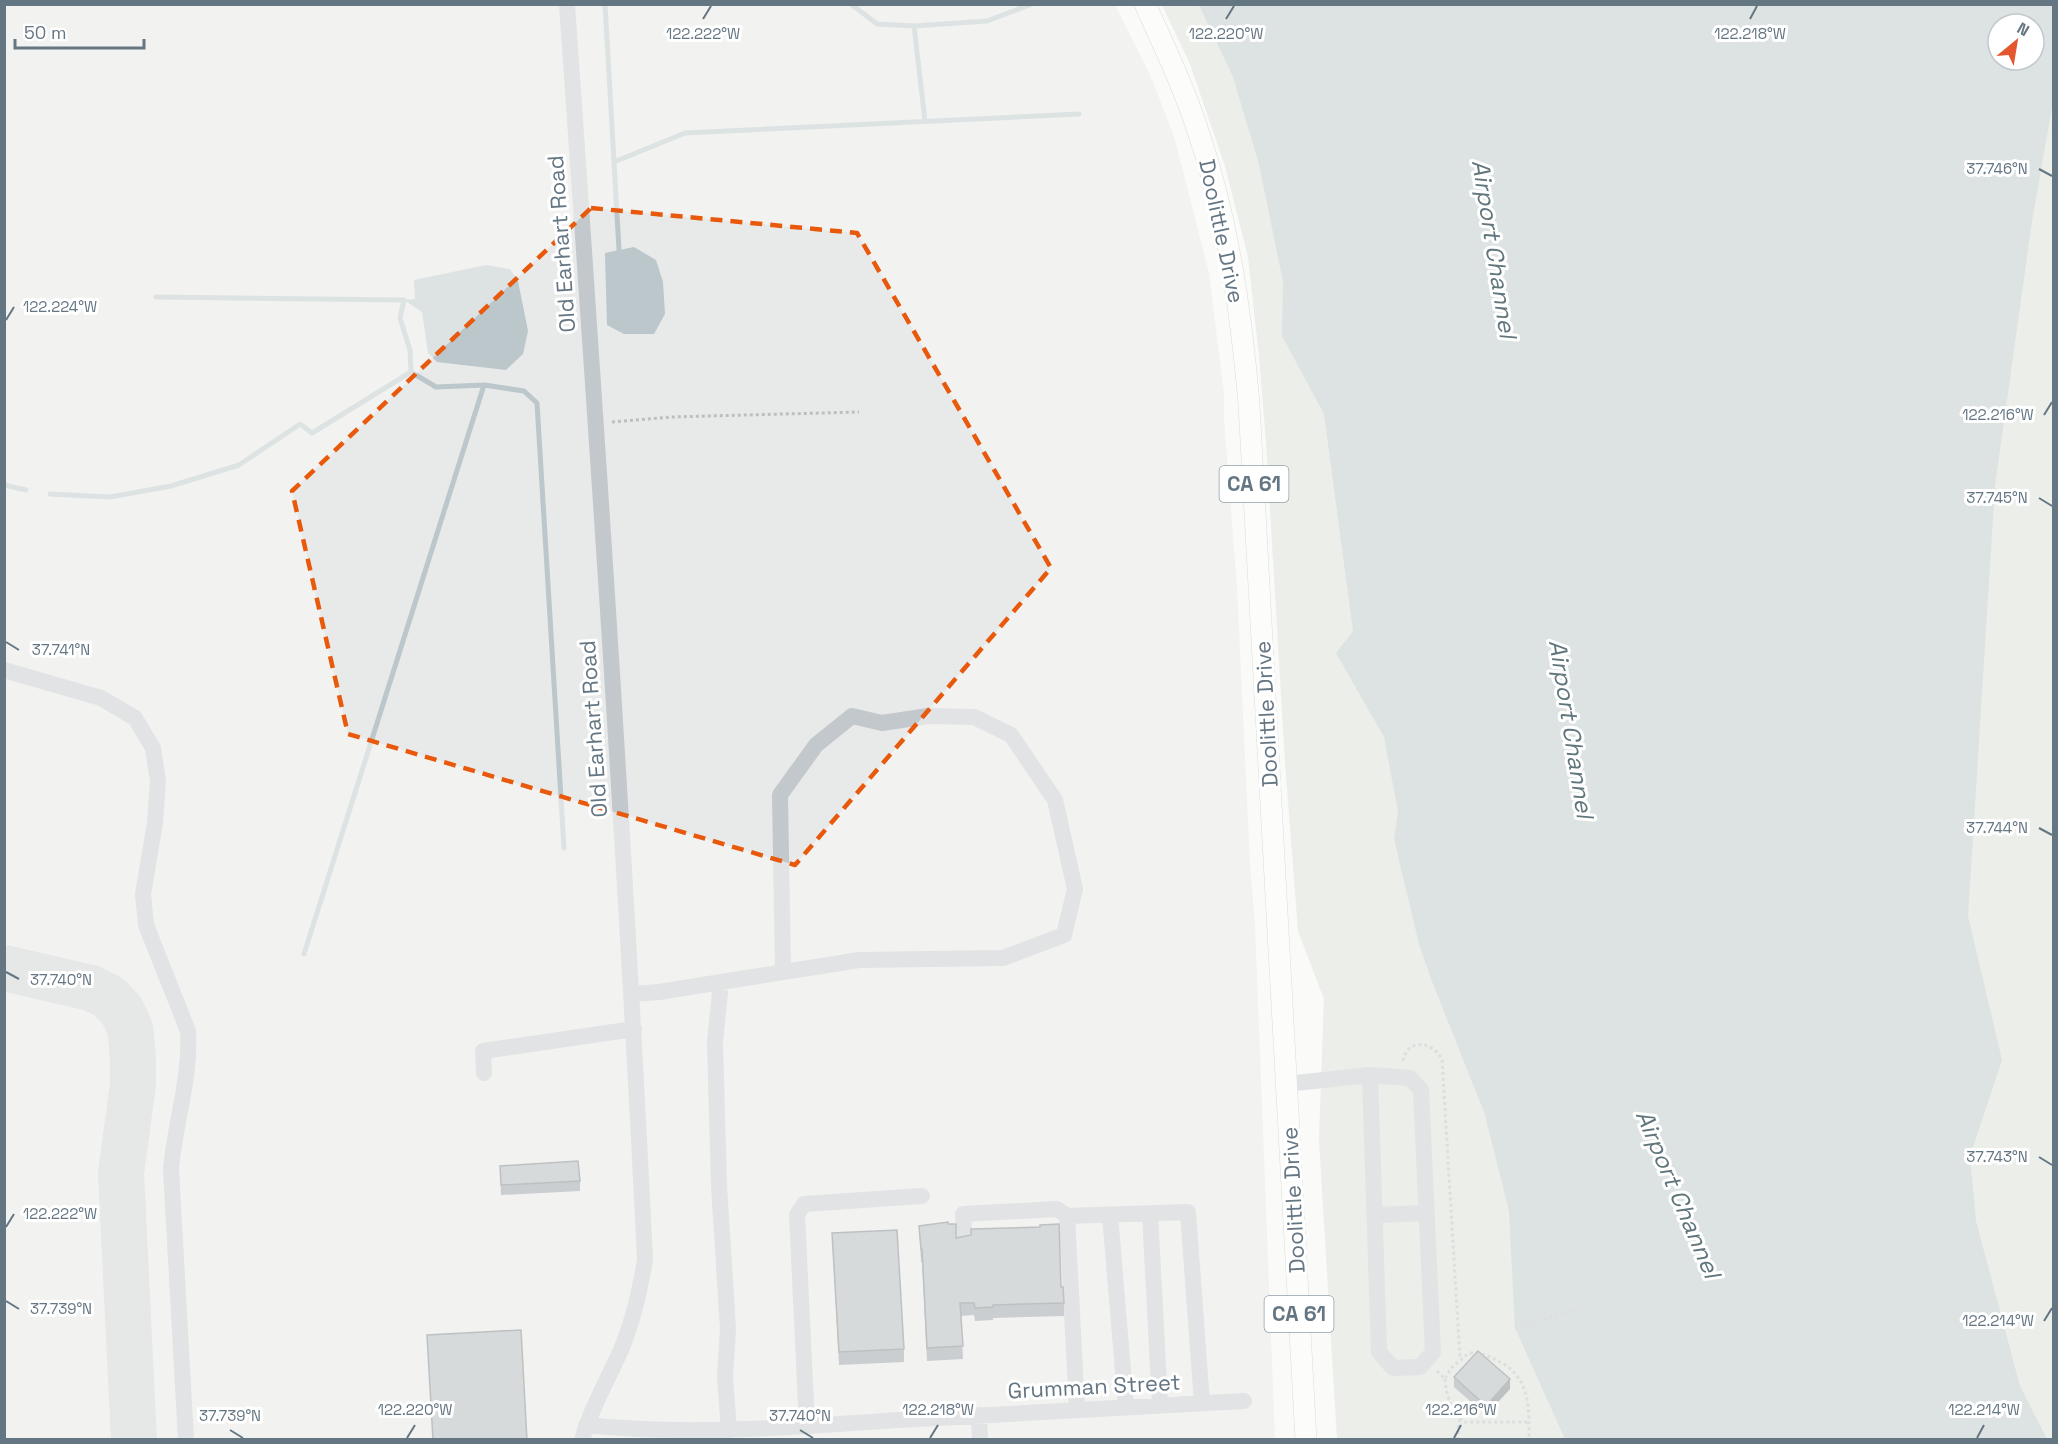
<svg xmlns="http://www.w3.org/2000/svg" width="2058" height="1444" font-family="'Space Grotesk',sans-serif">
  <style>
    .built { fill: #e8e9e9 }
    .green { fill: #dadfd7; fill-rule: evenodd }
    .water { fill: #bbc7cb; fill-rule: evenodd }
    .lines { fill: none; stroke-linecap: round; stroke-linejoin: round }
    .stream { stroke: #bbc7cb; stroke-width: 5 }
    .taxiway { stroke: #ced2d4; stroke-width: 46 }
    .major-casing { stroke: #b5babe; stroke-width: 22 }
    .path { stroke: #bbbfc2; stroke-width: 3; stroke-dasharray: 3 3; stroke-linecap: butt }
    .minor { stroke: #c3c8cc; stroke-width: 16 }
    .major { stroke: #fff; stroke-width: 21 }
    .wall { fill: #929a9f }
    .shaded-wall { fill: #777d82 }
    .building { fill: #aab3b9; stroke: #777d82; stroke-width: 1.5 }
    .marked { fill: none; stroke: #e8590c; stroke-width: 4.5; stroke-dasharray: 12 8; stroke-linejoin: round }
    .ticks { fill: none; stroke: #657683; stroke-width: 2 }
    .labels { text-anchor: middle; stroke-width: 6; stroke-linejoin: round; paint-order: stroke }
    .shield { fill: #fff; stroke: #939fa8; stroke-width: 1.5 }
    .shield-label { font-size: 21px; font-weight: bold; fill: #657683 }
    .street-label { font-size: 22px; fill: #657683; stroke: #fff }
    .water-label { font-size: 24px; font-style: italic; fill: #60757c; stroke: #fff }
    .ticks-label { font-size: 15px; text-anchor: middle; fill: #657683; stroke: #fff; stroke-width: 6; stroke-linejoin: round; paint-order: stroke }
  </style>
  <rect width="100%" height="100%" fill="#fafaf8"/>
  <path class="built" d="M5 5H1115L1150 75 1174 136 1209 273 1224 394V418L1237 588 1250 864 1255 926 1275 1439 5 1440Z"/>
  <path class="green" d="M1162 5H2053V1439H1337L1319 1139 1324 999 1298 931 1285 762 1266 442 1259 356 1248 257 1225 166 1190 64ZM1998 24H2034V60H1998Z"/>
  <path class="water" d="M1199 5H2053V102L2032 221 1995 486 1968 916 2002 1060 1970 1156 1976 1221 2020 1386 2047 1439H1565L1515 1328 1509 1211 1484 1112 1431 979 1419 944 1394 839 1398 812 1384 737 1336 653 1353 631 1324 414 1282 336 1283 282 1259 164 1233 77ZM1998 24H2034V60H1998Z
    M634 247 656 260 663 282 665 314 654 334H624L607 325 605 253Z
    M486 265 510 269 518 281 528 331 523 354 506 370 437 362 428 353 422 312 404 300 415 299 414 280Z"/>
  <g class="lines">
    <path class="stream" d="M605 4 619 250
      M851 4 877 24 914 26 987 21 1032 4
      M914 26 925 121
      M614 162 685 133 1079 114
      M484 385 524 391 537 403 564 848
      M4 485 26 490
      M50 494 110 497 171 486 239 465 300 424 312 433 411 372 410 350 400 318 404 300 156 297
      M304 954 484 385 436 387 411 372"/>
    <path class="taxiway" d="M4 968 91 988 109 997 122 1011 130 1028 133 1056V1084L121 1173 134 1440"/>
    <defs>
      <path id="major" d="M1145 4C1164 46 1184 88 1198 131 1228 219 1241 312 1249 404L1306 1440"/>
    </defs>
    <use href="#major" class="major-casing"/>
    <path class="path" d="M612 422 671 417 859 412
      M1403 1061C1407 1039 1431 1040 1442 1059L1460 1359
      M1515 1328 1580 1308
      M1437 1371 1445 1379 1451 1368 1469 1353C1482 1353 1489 1356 1500 1362 1531 1378 1529 1409 1529 1440
      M1445 1379C1446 1396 1452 1411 1465 1422H1529
      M1458 1440V1428L1460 1418"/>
    <path class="minor" d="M567 4C596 423 625 841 645 1260 640 1290 633 1321 621 1350 608 1379 591 1408 582 1440
      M4 670 101 698 135 718 153 748 158 781 155 823 143 894 146 925 188 1031C191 1078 175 1122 171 1169L186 1440
      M721 982 715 1042 719 1186 728 1329 725 1377 729 1430
      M632 994 659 992 859 960 1003 958 1064 935 1075 889 1055 800 1011 735 974 717 928 716 882 723 852 716 816 745 780 795 783 972
      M484 1073 483 1051 634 1029
      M1286 1084 1370 1075 1410 1078 1421 1090 1433 1352 1420 1367 1393 1368 1379 1352 1370 1075
      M1150 1214 1160 1404
      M1110 1215 1126 1407
      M1375 1215 1427 1213
      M1067 1216 1188 1212 1202 1403
      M964 1234 963 1214 1057 1209 1067 1216 1077 1409
      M979 1415 980 1440
      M586 1425C690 1436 795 1427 899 1420 1014 1413 1129 1407 1244 1401
      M807 1426 797 1215 804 1204 922 1196"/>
    <use href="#major" class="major"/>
  </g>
  <path class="wall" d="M500 1166 580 1181V1191L501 1195Z
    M948 1224 956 1238 1061 1287 1064 1303V1316L993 1318V1320L975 1321 974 1315 961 1316 963 1359 927 1361 922 1262H921L919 1226Z
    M832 1233 904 1349V1362L839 1365Z
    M427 1335 527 1440H433Z
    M1454 1377 1510 1389 1486 1415 1454 1387Z"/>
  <path class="shaded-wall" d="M1510 1379V1389L1486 1415V1406Z"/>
  <path class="building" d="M578 1161 580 1181 501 1185 500 1166Z
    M948 1222V1224H956V1238L971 1235V1229L1040 1227V1225L1059 1224 1061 1287H1063L1064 1303 993 1305V1307L975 1308 974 1303H960L963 1346 927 1348 922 1249H921L919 1226Z
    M897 1230 904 1349 839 1352 832 1233Z
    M521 1330 527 1440H433L427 1335Z
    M1478 1351 1510 1379 1486 1406 1454 1377Z"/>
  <path d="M0 0H2058V1444H0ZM591 208 857 233 1051 568 795 865 348 734 292 491Z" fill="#fafaf8" fill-opacity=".55" fill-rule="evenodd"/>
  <path class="marked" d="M591 208 857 233 1051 568 795 865 348 734 292 491Z"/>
  <path class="ticks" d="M703 19 711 6M1226 19 1234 6M1750 19 1757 6M2039 169 2052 176M6 320 14 307M2044 415 2052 402M2039 498 2052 506M6 642 19 650M2039 828 2052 835M6 972 19 979M2039 1157 2052 1165M6 1227 14 1214M6 1301 19 1309M2044 1321 2052 1308M230 1430 243 1438M800 1430 813 1438M407 1438 415 1425M930 1438 938 1425M1454 1438 1461 1425M1977 1438 1984 1425"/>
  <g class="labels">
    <g class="shield">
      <rect x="1219.5" y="466" width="69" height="36" rx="4.5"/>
      <rect x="1264.5" y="1296" width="69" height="36" rx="4.5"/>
    </g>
    <g class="shield-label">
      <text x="1254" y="491">CA 61</text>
      <text x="1299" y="1321">CA 61</text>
    </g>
    <g class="street-label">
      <text transform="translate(1222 231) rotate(78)" y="8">Doolittle Drive</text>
      <text transform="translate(561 244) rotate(-94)" y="8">Old Earhart Road</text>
      <text transform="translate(1266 714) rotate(-93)" y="8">Doolittle Drive</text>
      <text transform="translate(593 729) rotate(-94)" y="8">Old Earhart Road</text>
      <text transform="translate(1293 1200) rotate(-93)" y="8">Doolittle Drive</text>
      <text transform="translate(1094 1386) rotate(-3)" y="8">Grumman Street</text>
    </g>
    <g class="water-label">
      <text transform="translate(1494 249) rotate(81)" y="8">Airport Channel</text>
      <text transform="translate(1571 729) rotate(81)" y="8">Airport Channel</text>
      <text transform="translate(1678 1194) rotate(67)" y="8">Airport Channel</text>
    </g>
  </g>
  <g class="ticks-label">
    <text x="703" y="39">122.222°W</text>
    <text x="1226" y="39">122.220°W</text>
    <text x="1750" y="39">122.218°W</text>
    <text x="1997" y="174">37.746°N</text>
    <text x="60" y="312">122.224°W</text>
    <text x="1998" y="420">122.216°W</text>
    <text x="1997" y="503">37.745°N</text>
    <text x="61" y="655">37.741°N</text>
    <text x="1997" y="833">37.744°N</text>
    <text x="61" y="985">37.740°N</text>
    <text x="1997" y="1162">37.743°N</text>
    <text x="60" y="1219">122.222°W</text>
    <text x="61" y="1314">37.739°N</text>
    <text x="1998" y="1326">122.214°W</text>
    <text x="415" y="1415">122.220°W</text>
    <text x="938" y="1415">122.218°W</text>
    <text x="1461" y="1415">122.216°W</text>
    <text x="1984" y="1415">122.214°W</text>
    <text x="230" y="1421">37.739°N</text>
    <text x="800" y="1421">37.740°N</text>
  </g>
  <rect width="2058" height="1444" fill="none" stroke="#657683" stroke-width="12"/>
  <g transform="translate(2016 42) rotate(30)"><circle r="28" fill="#ffffff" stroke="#c1c8cd" stroke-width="1.5"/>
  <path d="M0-4.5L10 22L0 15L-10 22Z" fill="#e4572e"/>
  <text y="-9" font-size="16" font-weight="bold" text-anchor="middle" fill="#657683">N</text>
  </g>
  <path d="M15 39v9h129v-9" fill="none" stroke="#657683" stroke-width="3"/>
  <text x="24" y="39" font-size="18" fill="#657683" stroke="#ffffff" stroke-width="4.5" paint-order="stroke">50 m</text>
</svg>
